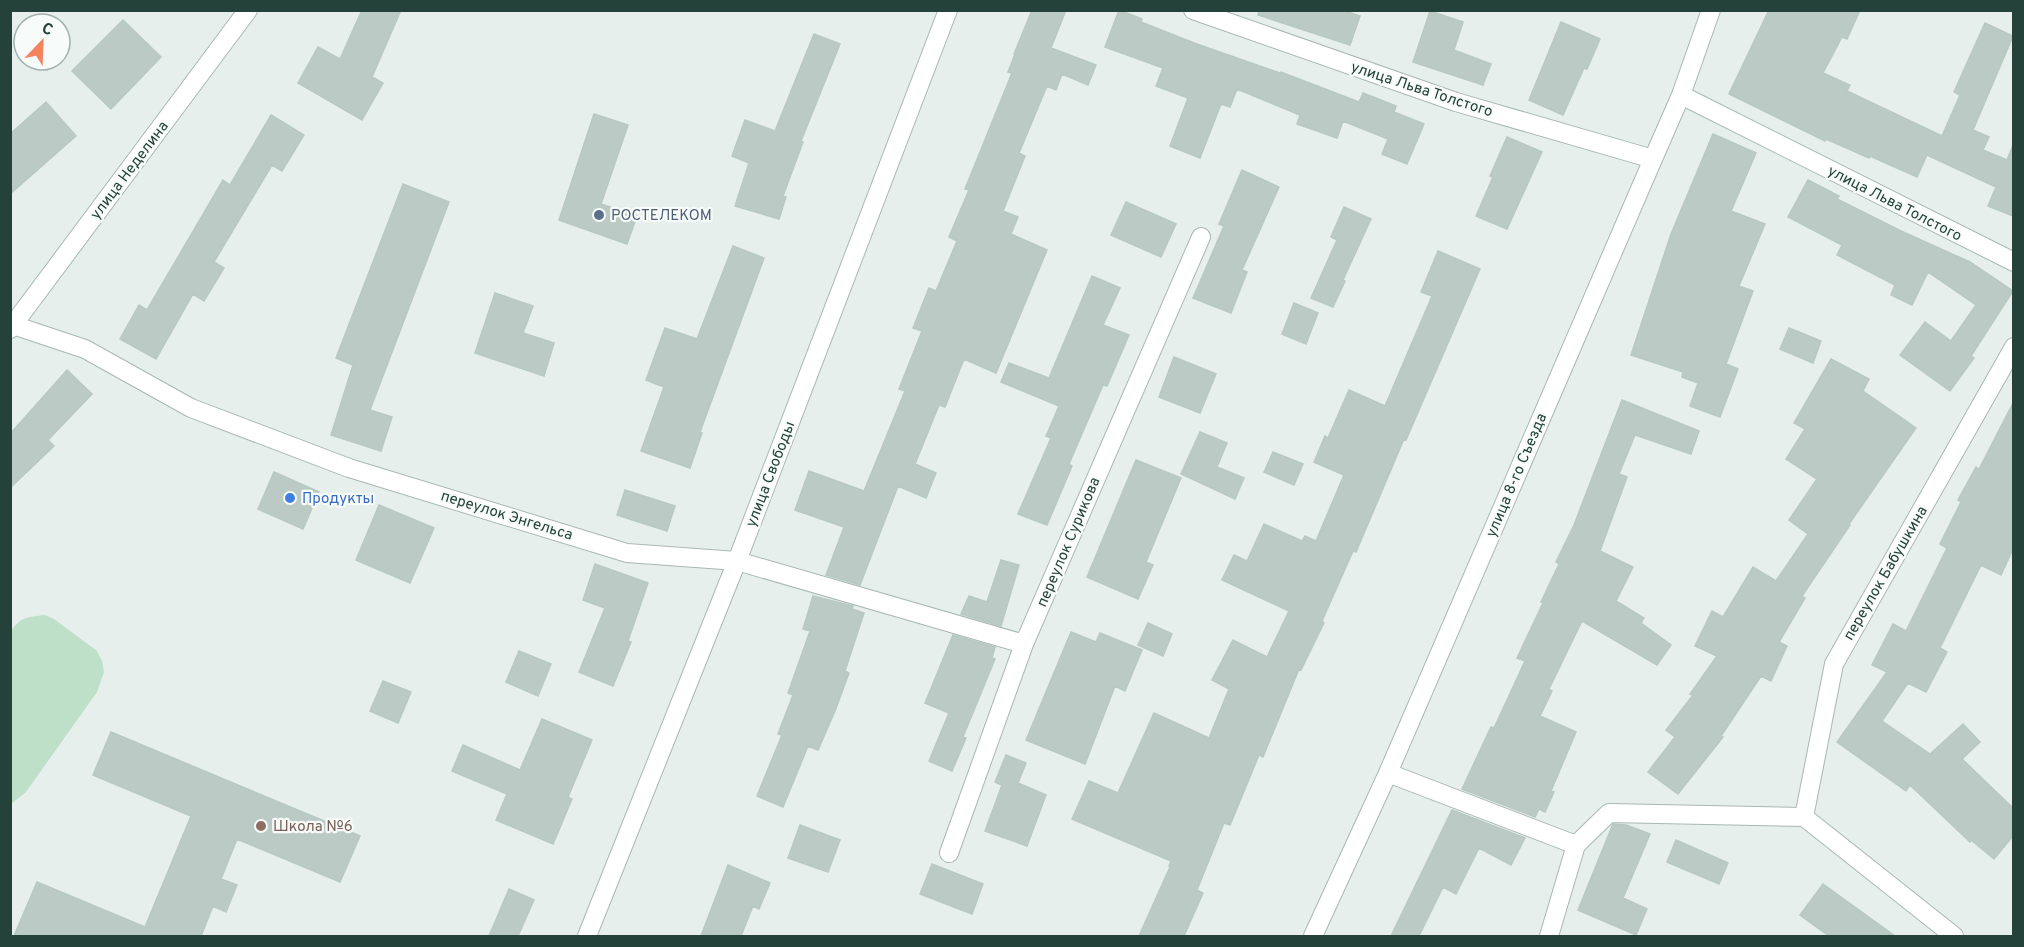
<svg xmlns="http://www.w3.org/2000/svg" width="2024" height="947" font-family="Overpass,sans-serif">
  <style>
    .green { fill: #bfe0c8 }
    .building { fill: #bbcac4; stroke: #b8c9c2; stroke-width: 1.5 }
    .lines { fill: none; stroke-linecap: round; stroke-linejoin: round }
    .minor-casing { stroke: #a8b8b2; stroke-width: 20 }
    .tertiary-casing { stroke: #a8b8b2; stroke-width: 20 }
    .minor { stroke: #fff; stroke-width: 18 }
    .tertiary { stroke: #fff; stroke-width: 18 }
    .service-dot { fill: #5c6f8a; stroke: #f7fbf9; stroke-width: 2 }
    .shop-dot { fill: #3f7fe0; stroke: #f7fbf9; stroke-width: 2 }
    .education-dot { fill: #8d6e63; stroke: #f7fbf9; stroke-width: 2 }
    .labels { text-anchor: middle; stroke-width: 4.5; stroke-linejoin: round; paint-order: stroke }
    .street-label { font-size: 15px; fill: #24423a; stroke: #f7fbf9 }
    .service-label { font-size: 15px; fill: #4e5e75; stroke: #f7fbf9; text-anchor: start }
    .shop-label { font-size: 15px; fill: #366cbe; stroke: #f7fbf9; text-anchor: start }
    .education-label { font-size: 15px; fill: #785e54; stroke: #f7fbf9; text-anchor: start }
  </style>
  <rect width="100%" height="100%" fill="#e6efeb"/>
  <path class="green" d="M45 615 54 619 97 651 102 661 104 672 97 692 26 792 11 804V631C20 617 28 617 45 615Z"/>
  <path class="building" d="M362 10H401L372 77 383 83 362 120 298 83 318 47 340 59Z
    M1032 10H1066L1051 48 1096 65 1088 85 1062 74 1056 90 1047 86 1019 153 1025 156 1003 211 1018 217 1011 234 1047 250 996 373 964 359 945 407 939 405 915 464 936 473 926 498 898 486 860 585 826 575 844 527 795 510 809 471 864 491 905 391 899 389 922 331 913 328 929 288 936 291 957 241 949 237 969 190 965 189 1012 73 1008 72 1015 54H1014Z
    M1119 10 1142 19 1141 22 1194 43 1280 73 1281 72 1359 102 1363 93 1396 106 1394 112 1424 124 1407 164 1382 154 1388 139 1343 121 1337 138 1297 124 1300 115 1237 89 1230 107 1221 104 1200 158 1170 146 1188 98 1156 86 1163 68 1105 47Z
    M1259 10H1342L1360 16 1350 45 1258 15Z
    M1769 10H1860L1847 39 1842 37 1823 73 1850 85 1847 91 1942 136 1960 95 1954 92 1985 23 2013 36 1973 130 1989 137 1983 150 2007 160 2013 145V216L1988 206 1996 187 1927 155 1917 177 1870 156 1869 158 1826 139 1825 141 1729 94Z
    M1430 11 1463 22 1454 50 1491 64 1483 85 1413 62Z
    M123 20 161 57 111 109 72 71Z
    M1561 22 1600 39 1587 69 1584 68 1563 115 1529 100Z
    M814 34 840 44 801 141 803 142 783 196 786 197 779 219 735 206 749 163 732 156 745 120 775 131Z
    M46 102 76 136 10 194V134Z
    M594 114 628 125 601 204 637 216 627 244 559 220Z
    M271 115 304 135 282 171 272 165 214 262 224 268 204 301 193 294 156 359 120 339 139 305 147 310 223 180 230 185Z
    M1713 134 1756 153 1731 211 1765 224 1739 286 1753 291 1726 364 1738 369 1720 417 1690 406 1698 383 1682 377 1683 372 1631 355 1671 234Z
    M1507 137 1542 152 1507 229 1476 216 1493 177 1490 176Z
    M1242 170 1279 187 1242 270 1247 272 1231 313 1193 298 1224 226 1219 224Z
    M1808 180 1839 196 1837 199 1901 231 1970 262 2013 291 1971 356 1974 358 1950 391 1900 355 1925 322 1951 341 1976 305 1928 272 1912 305 1891 295 1895 285 1837 255 1842 245 1788 217Z
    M403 184 449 202 370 410 392 417 381 451 331 435 353 365 336 358Z
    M1126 202 1176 224 1161 257 1111 235Z
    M1344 207 1371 219 1343 280 1345 281 1333 307 1311 298 1337 240 1331 237Z
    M733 246 764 258 700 432 702 433 690 468 641 451 664 387 646 380 665 328 697 339Z
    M1438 251 1480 269 1406 440 1404 439 1356 552 1353 551 1322 621 1324 623 1301 670 1299 669 1263 757 1259 755 1230 825 1224 823 1197 890 1203 893 1184 936H1139L1170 867 1169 866 1171 861 1072 819 1089 781 1118 793 1154 713 1209 738 1229 689 1212 680 1233 640 1267 657 1289 611 1222 580 1234 555 1247 561 1264 524 1302 541 1305 536 1316 541 1344 475 1314 462 1325 436 1328 438 1349 390 1385 406 1432 296 1421 292Z
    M1092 276 1120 288 1103 325 1129 335 1107 386 1103 385 1069 464 1072 466 1047 525 1018 514 1051 438 1046 436 1059 406 1001 382 1009 363 1049 378Z
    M495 293 533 306 523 333 554 343 544 376 475 353Z
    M1294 303 1318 313 1306 344 1282 334Z
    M1789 328 1821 341 1813 363 1780 349Z
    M1174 357 1216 374 1200 413 1159 397Z
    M1831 359 1869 379 1863 391 1916 428 1849 524 1850 525 1802 596 1805 598 1779 642 1787 646 1771 681 1761 676 1721 736 1723 737 1678 794 1648 772 1675 737 1666 730 1693 695 1690 694 1717 656 1695 646 1712 611 1723 617 1753 567 1776 581 1808 534 1789 520 1817 479 1786 459 1805 429 1794 423Z
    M67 370 92 394 48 440 54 446 10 488V434Z
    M1622 400 1699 431 1691 454 1635 435 1619 474 1627 477 1600 551 1633 567 1616 601 1644 618 1641 623 1671 645 1657 665 1582 621 1549 689 1552 691 1540 716 1576 732 1551 791 1554 792 1545 812 1539 809 1535 817 1462 789 1491 727 1494 728 1525 661 1517 658 1543 603 1541 602 1559 564 1556 562 1574 525Z
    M2013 403V549L2001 575 1981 565 1940 648 1947 652 1926 692 1908 683 1882 721 1930 754 1963 724 1980 742 1962 759 2013 808V836L1994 859 1971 840 1970 842 1910 785 1906 791 1837 742 1887 672 1872 665 1893 624 1906 631 1947 548 1940 544 1961 502 1958 500 1976 467 1979 469Z
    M1200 432 1227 443 1217 467 1244 478 1235 499 1181 474Z
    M1273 452 1303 464 1294 485 1264 472Z
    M1136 460 1181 478 1146 562 1153 565 1138 599 1087 577Z
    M274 472 319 492 303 529 258 509Z
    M625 490 675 506 667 531 617 515Z
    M379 505 434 528 410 583 356 560Z
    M1001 560 1019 565 1001 626 961 614 969 596 987 602Z
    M595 564 648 583 628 641 631 642 613 686 579 672 605 608 583 600Z
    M813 596 853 606 852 609 864 613 845 671 849 673 835 711 818 750 808 746 783 807 757 796 782 735 778 734 793 695 788 693 810 631 803 629Z
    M1148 623 1172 634 1163 656 1138 645Z
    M1071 632 1096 642 1100 633 1142 650 1125 691 1115 686 1085 764 1026 740Z
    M953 635 995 647 992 658 995 659 963 737 966 738 952 771 929 761 949 713 925 703Z
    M519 651 551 664 538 696 506 682Z
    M383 681 411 692 398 723 370 711Z
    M542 719 592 740 568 797 572 799 553 844 496 820 507 794 452 771 463 745 520 770Z
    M111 732 360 836 340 882 237 839 221 879 237 885 226 912 213 906 201 936H14L37 882 145 927 191 816 93 775Z
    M1006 755 1026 763 1018 783 1046 795 1027 846 985 831 1002 785 995 782Z
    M1452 810 1525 838 1511 865 1479 848 1456 894 1443 887 1419 936H1391Z
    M1613 824 1626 825 1650 834 1623 898 1647 909 1636 935 1578 910Z
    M800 825 840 840 828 872 788 858Z
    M1676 840 1728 863 1719 884 1667 862Z
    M932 864 983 884 972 914 920 894Z
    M728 865 770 883 759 909 753 906 741 936H701Z
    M1823 884 1895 936H1829L1800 915Z
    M509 889 534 900 518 936H489Z"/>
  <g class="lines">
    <defs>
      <path id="minor" d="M1193 10 1456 102 1653 159
        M1681 95 2014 262
        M10 324 85 349 191 408 349 468 627 553 737 561 1024 644
        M10 329 248 10
        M1388 773 1576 845 1609 813 1804 817
        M1804 817 1834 664 2014 347
        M1804 817 1954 936
        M949 853 1024 644 1201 237
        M1313 936 1388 773 1653 159 1681 95 1711 10
        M1549 936 1576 845"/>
      <path id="tertiary" d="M587 936 737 561 948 10"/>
    </defs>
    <use href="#minor" class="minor-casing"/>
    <use href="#tertiary" class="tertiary-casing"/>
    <use href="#minor" class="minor"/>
    <use href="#tertiary" class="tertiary"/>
  </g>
  <circle class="service-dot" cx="599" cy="215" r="6"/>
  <circle class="shop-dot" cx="290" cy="498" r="6"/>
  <circle class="education-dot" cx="261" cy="826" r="6"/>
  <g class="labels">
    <g class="street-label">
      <text transform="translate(1422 89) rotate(18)" y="5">улица Льва Толстого</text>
      <text transform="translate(129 170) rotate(-53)" y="5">улица Неделина</text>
      <text transform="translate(1895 203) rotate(27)" y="5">улица Льва Толстого</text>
      <text transform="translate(770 474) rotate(-69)" y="5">улица Свободы</text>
      <text transform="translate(1516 475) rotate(-67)" y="5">улица 8-го Съезда</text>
      <text transform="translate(507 515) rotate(17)" y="5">переулок Энгельса</text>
      <text transform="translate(1068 542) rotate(-67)" y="5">переулок Сурикова</text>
      <text transform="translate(1885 573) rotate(-60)" y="5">переулок Бабушкина</text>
    </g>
    <g class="service-label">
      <text x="611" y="220">РОСТЕЛЕКОМ</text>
    </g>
    <g class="shop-label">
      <text x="302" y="503">Продукты</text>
    </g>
    <g class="education-label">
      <text x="273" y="831">Школа №6</text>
    </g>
  </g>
  <rect width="2024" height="947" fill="none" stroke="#24423a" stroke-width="24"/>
  <g transform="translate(42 42) rotate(23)"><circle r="28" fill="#f7fbf9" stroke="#a3b1ad" stroke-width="1.5"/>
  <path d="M0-4.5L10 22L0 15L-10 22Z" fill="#f4845f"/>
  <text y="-9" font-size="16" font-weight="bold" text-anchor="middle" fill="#24423a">С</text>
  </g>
</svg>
